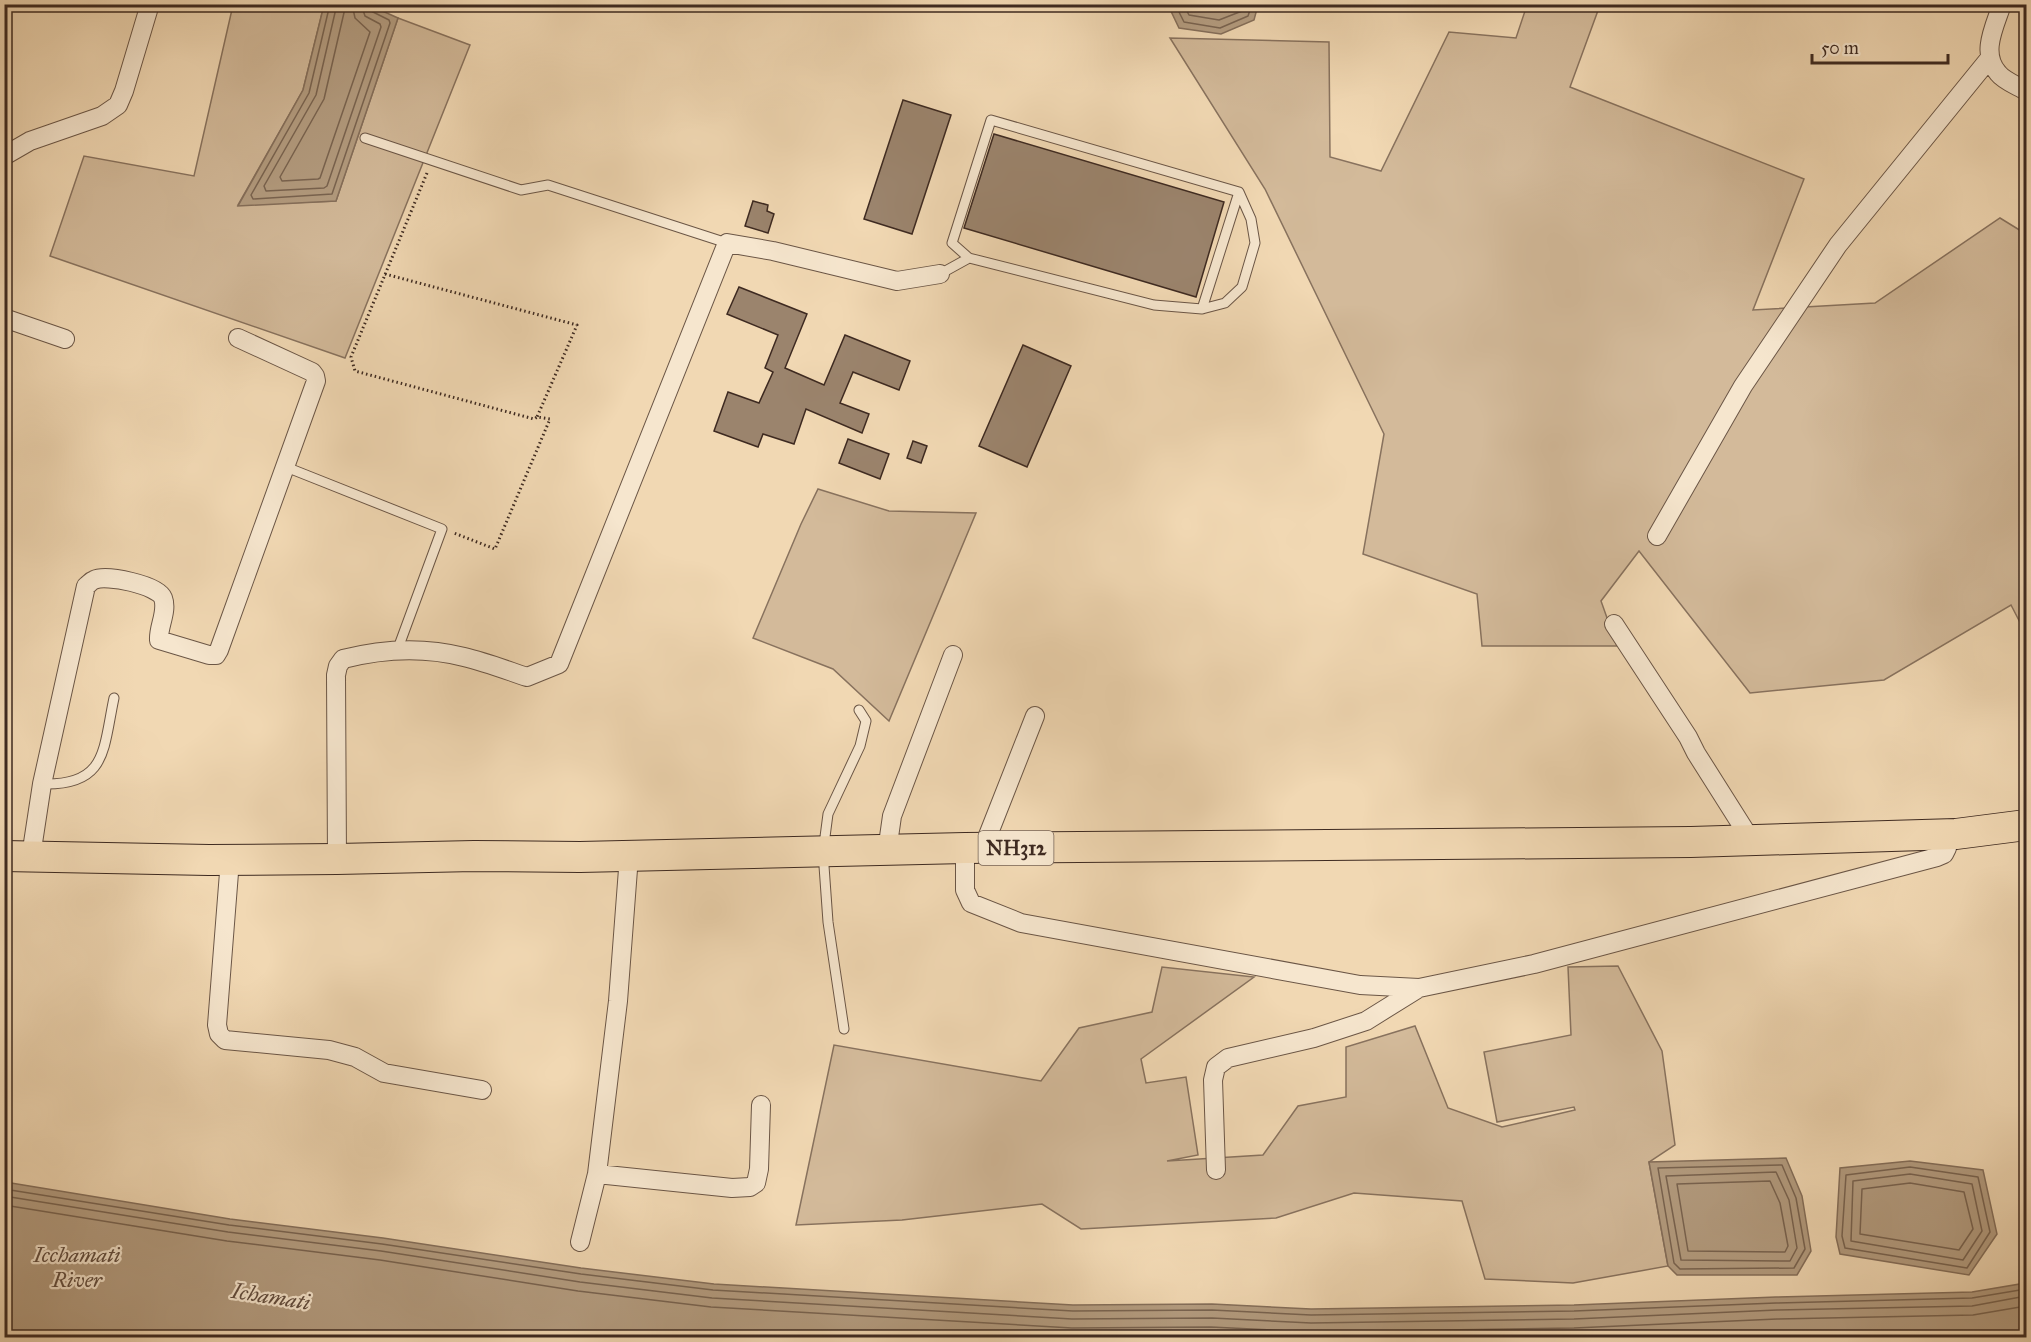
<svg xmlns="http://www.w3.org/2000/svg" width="2031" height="1342" font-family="'IM FELL Great Primer',serif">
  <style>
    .green { fill: #d3ba9a; stroke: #88725e; stroke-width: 1.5 }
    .water { fill: #b49d81; stroke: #856f5b; stroke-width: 1.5 }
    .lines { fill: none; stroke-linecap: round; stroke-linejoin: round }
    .shore { stroke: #796451; stroke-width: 1.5 }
    .building { fill: #9b846d; stroke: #3e2a21; stroke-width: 1.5 }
    .service-casing { stroke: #6b5646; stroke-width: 11 }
    .minor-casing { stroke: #6b5646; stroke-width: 20 }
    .trunk-casing { stroke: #3e2a21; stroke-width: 32 }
    .path { stroke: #3e2a21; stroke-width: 3; stroke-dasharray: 1.5 3; stroke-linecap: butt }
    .service { stroke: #f6e6ce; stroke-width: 9 }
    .minor { stroke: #f6e6ce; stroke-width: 18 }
    .trunk { stroke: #f1d8b3; stroke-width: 30 }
    .labels { text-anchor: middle; stroke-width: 4.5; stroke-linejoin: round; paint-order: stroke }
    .shield { fill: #f6e6ce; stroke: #756255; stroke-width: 1.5 }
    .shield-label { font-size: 20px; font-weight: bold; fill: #3e2a21 }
    .water-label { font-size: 22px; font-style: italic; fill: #614c3e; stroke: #f6e6ce }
  </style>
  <rect width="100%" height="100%" fill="#f1d8b3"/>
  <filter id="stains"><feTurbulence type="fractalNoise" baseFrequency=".00333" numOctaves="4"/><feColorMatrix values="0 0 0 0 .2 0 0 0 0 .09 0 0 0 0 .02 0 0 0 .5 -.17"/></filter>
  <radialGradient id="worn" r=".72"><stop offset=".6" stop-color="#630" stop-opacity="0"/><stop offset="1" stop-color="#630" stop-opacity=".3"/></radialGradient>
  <path class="green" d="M233 5H324L303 90 238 205 336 201 398 18 470 45 345 358 50 256 84 156 194 176Z
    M1527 5H1600L1570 87 1804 179 1753 310 1875 303 2000 218 2026 234V634L2011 605 1884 680 1750 693 1639 551 1601 601 1617 646H1482L1477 594 1363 554 1384 434 1265 189 1170 38 1329 42 1330 157 1381 171 1449 32 1516 38Z
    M818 489 889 511 976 513 889 721 833 669 753 638 801 524Z
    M1618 966 1662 1051 1675 1145 1649 1162 1668 1266 1573 1283 1485 1279 1462 1201 1354 1193 1276 1218 1081 1229 1042 1204 902 1220 796 1225 834 1045 1041 1081 1079 1028 1152 1012 1162 967 1254 977 1141 1059 1146 1083 1186 1077 1198 1155 1167 1161 1263 1155 1298 1106 1346 1097V1047L1415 1026 1448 1108 1502 1127 1575 1110 1574 1107 1497 1122 1484 1052 1571 1035 1568 967Z"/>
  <path class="water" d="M324 5H369L398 18 336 201 238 206 303 90Z
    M1168 5H1258L1254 20 1221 34 1179 28Z
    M1786 1158 1802 1196 1811 1251 1797 1275H1677L1668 1266 1649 1162Z
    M1910 1161 1983 1170 1997 1234 1969 1275 1840 1254 1836 1237 1840 1168Z
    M5 1182 230 1219 383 1238 581 1268 714 1284 1073 1305 1212 1304 1311 1309 1574 1305 1776 1297 1972 1292 2026 1283V1337H5Z"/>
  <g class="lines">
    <path class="shore" d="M330 4 309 93 251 195 253 199 332 194 390 23 389 20 371 11 369 4
      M337 4 316 95 264 186 266 191 324 188 327 186 381 27 380 24 365 16 361 4
      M346 4 324 99 280 177 282 181 318 179 320 178 370 32 355 18 352 4
      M1175 4 1184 22 1220 28 1248 16 1252 4
      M1183 4 1189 15 1219 20 1242 11 1244 4
      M1782 1165 1796 1198 1805 1249 1794 1268 1680 1269 1674 1263 1658 1168Z
      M1910 1167 1978 1177 1990 1232 1967 1268 1845 1248 1842 1236 1846 1175Z
      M1776 1172 1789 1200 1797 1248 1790 1261 1681 1260 1666 1176Z
      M1910 1174 1972 1184 1982 1231 1963 1260 1851 1241 1853 1181Z
      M1770 1181 1780 1203 1788 1246 1785 1252 1688 1251 1677 1184Z
      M1910 1183 1964 1192 1973 1229 1959 1250 1860 1234 1862 1189Z
      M4 1189 229 1225 382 1244 581 1274 713 1290 1073 1311 1212 1310 1311 1315 1574 1311 1776 1303 1972 1298 2026 1289
      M4 1196 228 1232 381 1251 580 1282 712 1298 1072 1319 1212 1318 1311 1323 1574 1319 1777 1310 1972 1306 2026 1296
      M4 1205 227 1241 380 1260 578 1291 711 1307 1072 1328 1211 1327 1311 1332 1574 1328 1777 1319 1973 1315 2026 1306"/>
  </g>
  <path class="building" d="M903 100 951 115 912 234 864 219Z
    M994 134 1224 202 1196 297 964 228Z
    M753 201 768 205 767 211 774 214 768 233 745 226Z
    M739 287 807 314 785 368 824 385 845 335 910 361 899 390 853 372 840 403 869 414 862 433 806 409 794 444 763 434 758 447 714 431 728 392 759 403 773 372 765 368 778 335 727 314Z
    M1023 345 1071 366 1027 467 979 446Z
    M848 439 889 454 880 479 839 463Z
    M913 441 927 446 921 463 907 458Z"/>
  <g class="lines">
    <defs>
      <path id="service" d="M365 138 521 190 548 185 727 243
        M940 274 969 258 1154 305 1202 309 1239 192 991 120 952 243 969 258
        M1202 309 1225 303 1242 287 1255 243 1251 219 1239 192
        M286 467 442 529 397 651
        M42 784C107 786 103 750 114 698
        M844 1029 828 922 823 852 828 814 860 746 866 721 859 710"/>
      <path id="minor" d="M2002 4C1995 26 1980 53 1998 73 2004 81 2018 86 2026 91
        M4 156 30 141 102 116 118 105 124 91 150 4
        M4 318 65 339
        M1657 536 1743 386 1838 245 1989 59
        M1614 624 1688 737 1696 753 1751 840
        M965 848V890L971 903 1021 923 1360 985 1419 988 1534 964 1937 857 1944 854 1947 848 1946 834
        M983 848 1035 716
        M887 851 892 816 953 655
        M31 856 42 784 86 586C89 584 91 581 94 580 106 574 158 585 163 598 168 611 158 627 159 640L209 655H216L219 650 316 381 315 376 312 372 238 338
        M337 859 336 675 338 666 343 659C382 649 425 647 464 657 485 662 506 670 527 677L559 664 727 243 773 251 897 281 940 274
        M230 860 217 1025 219 1034 225 1040 329 1050 355 1057 384 1073 482 1090
        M1216 1170 1213 1080 1216 1067 1228 1058 1314 1038 1366 1021 1419 988
        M597 1174 732 1188 750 1187 756 1183 759 1169 761 1105
        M580 1242 597 1174 618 1001 629 856"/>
      <path id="trunk" d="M4 856 209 860 337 859 474 856 580 857 965 848 1691 842 1956 834 2026 825"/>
    </defs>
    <use href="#service" class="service-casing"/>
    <use href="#minor" class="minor-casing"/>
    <use href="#trunk" class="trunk-casing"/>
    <path class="path" d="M427 173 351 357 355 371 534 419 537 417 550 419 495 549 454 533
      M385 274 577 325 537 417"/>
    <use href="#service" class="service"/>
    <use href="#minor" class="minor"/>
    <use href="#trunk" class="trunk"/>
  </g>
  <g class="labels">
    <rect class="shield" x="978.5" y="831" width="75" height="34" rx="4.5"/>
    <g class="shield-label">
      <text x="1016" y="855">NH312</text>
    </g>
    <g class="water-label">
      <text x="77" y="1262">Icchamati<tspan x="77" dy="25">River</tspan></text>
      <text transform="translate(271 1296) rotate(9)" y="8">Ichamati</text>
    </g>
  </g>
  <rect width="2031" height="1342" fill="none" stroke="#f1d8b3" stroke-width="24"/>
  <rect x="6" y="6" width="2019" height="1330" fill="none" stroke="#3e2a21" stroke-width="3"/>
  <rect x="12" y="12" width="2007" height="1318" fill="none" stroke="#3e2a21" stroke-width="1.5"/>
  <path d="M1812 54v9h136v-9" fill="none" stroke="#3e2a21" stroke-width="3"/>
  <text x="1821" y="54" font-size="18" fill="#3e2a21" stroke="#f6e6ce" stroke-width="4.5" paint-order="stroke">50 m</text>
  <rect width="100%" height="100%" filter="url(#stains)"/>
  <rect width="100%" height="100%" fill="url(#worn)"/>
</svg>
